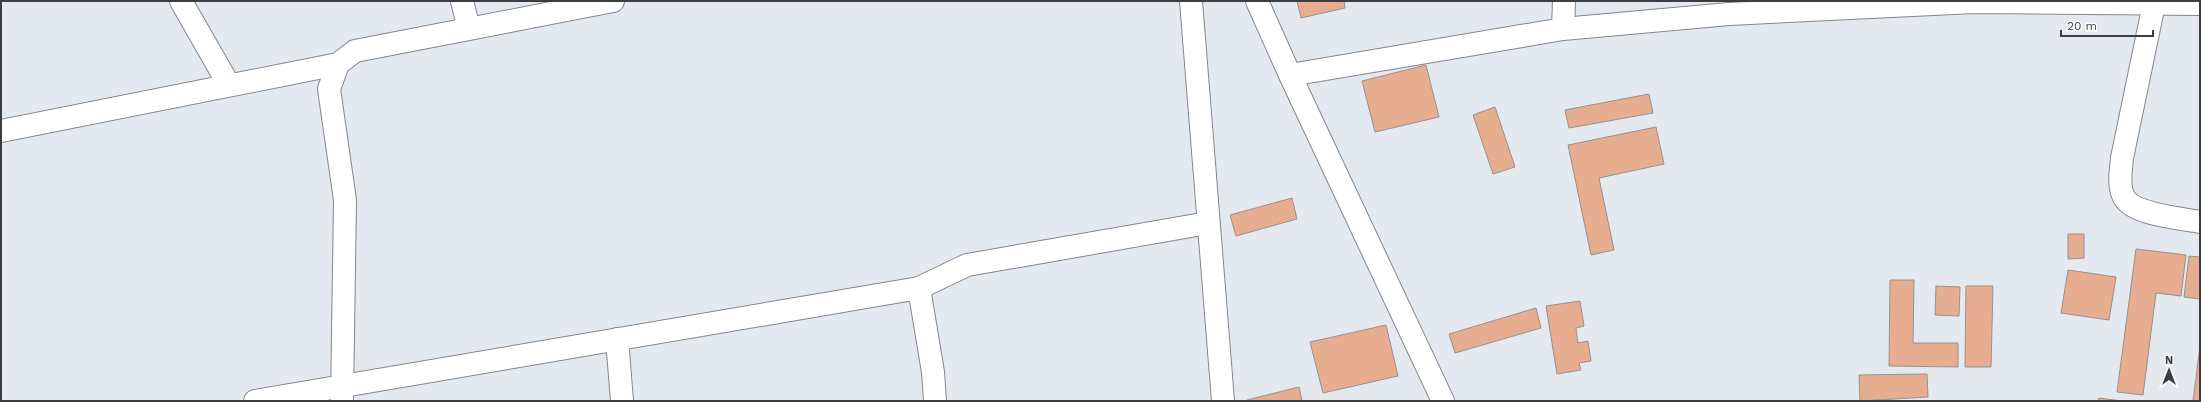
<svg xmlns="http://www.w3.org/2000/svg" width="2201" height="402" font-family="'Work Sans',sans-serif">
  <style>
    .building { fill: #e6ad91; stroke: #97918e }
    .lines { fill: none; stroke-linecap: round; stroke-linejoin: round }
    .minor-casing { stroke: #83878c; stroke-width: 24 }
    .minor { stroke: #fff; stroke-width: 22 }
  </style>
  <rect width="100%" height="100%" fill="#e3e9ee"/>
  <path class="building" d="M1297 1H1344L1345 8 1301 18Z
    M1426 65 1439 117 1375 132 1362 81Z
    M1649 94 1653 113 1569 128 1565 110Z
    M1495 107 1515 167 1493 174 1473 115Z
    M1656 127 1664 164 1599 178 1614 250 1591 255 1568 145Z
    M1292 198 1297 219 1236 236 1230 215Z
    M2068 234H2084V258L2068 259Z
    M2136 249 2186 255 2181 296 2156 293 2143 395 2117 392Z
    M2189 256 2200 257V299L2184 297Z
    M2068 270 2116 277 2109 320 2061 313Z
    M1890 280H1914L1913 343H1958V367L1889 366Z
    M1936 286 1960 287 1959 316 1935 315Z
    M1966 286H1993L1991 367H1965Z
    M1580 301 1584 326 1576 328 1578 343 1588 341 1591 361 1579 363 1581 370 1557 374 1546 306Z
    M1536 308 1541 328 1455 353 1449 334Z
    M1386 325 1398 376 1323 393 1310 342Z
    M2200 346V401H2193Z
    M1927 374 1928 397 1860 401 1859 375Z
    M1299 387 1302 401H1247V400Z
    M2099 398 2122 401H2098Z"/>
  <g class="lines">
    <defs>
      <path id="minor" d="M181 1 229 85
        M462 1 469 29
        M1191 1 1223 401
        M1257 1 1290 75 1443 401
        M2154 4 2122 158C2121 170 2118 184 2123 195 2130 215 2181 218 2200 222
        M1563 29 1564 1
        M1290 75 1563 29 1729 14 1975 2 2200 4
        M1 131 338 64
        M919 288 933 372 935 401
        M617 339 622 401
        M255 401 919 288 967 265 1208 223
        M342 401 345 200 329 89 338 64 355 51 613 1"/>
    </defs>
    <use href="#minor" class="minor-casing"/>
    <use href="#minor" class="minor"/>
  </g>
  <rect width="2201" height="402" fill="none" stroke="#3b3d3f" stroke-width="4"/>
  <g transform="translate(2169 370)" stroke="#ffffff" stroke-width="3" paint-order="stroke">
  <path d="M0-3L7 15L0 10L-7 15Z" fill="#3b3d3f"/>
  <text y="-6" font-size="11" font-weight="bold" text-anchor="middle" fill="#3b3d3f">N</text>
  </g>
  <path d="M2061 30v6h92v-6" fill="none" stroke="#3b3d3f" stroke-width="2"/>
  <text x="2067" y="30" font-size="12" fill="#3b3d3f" stroke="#ffffff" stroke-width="3" paint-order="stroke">20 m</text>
</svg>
